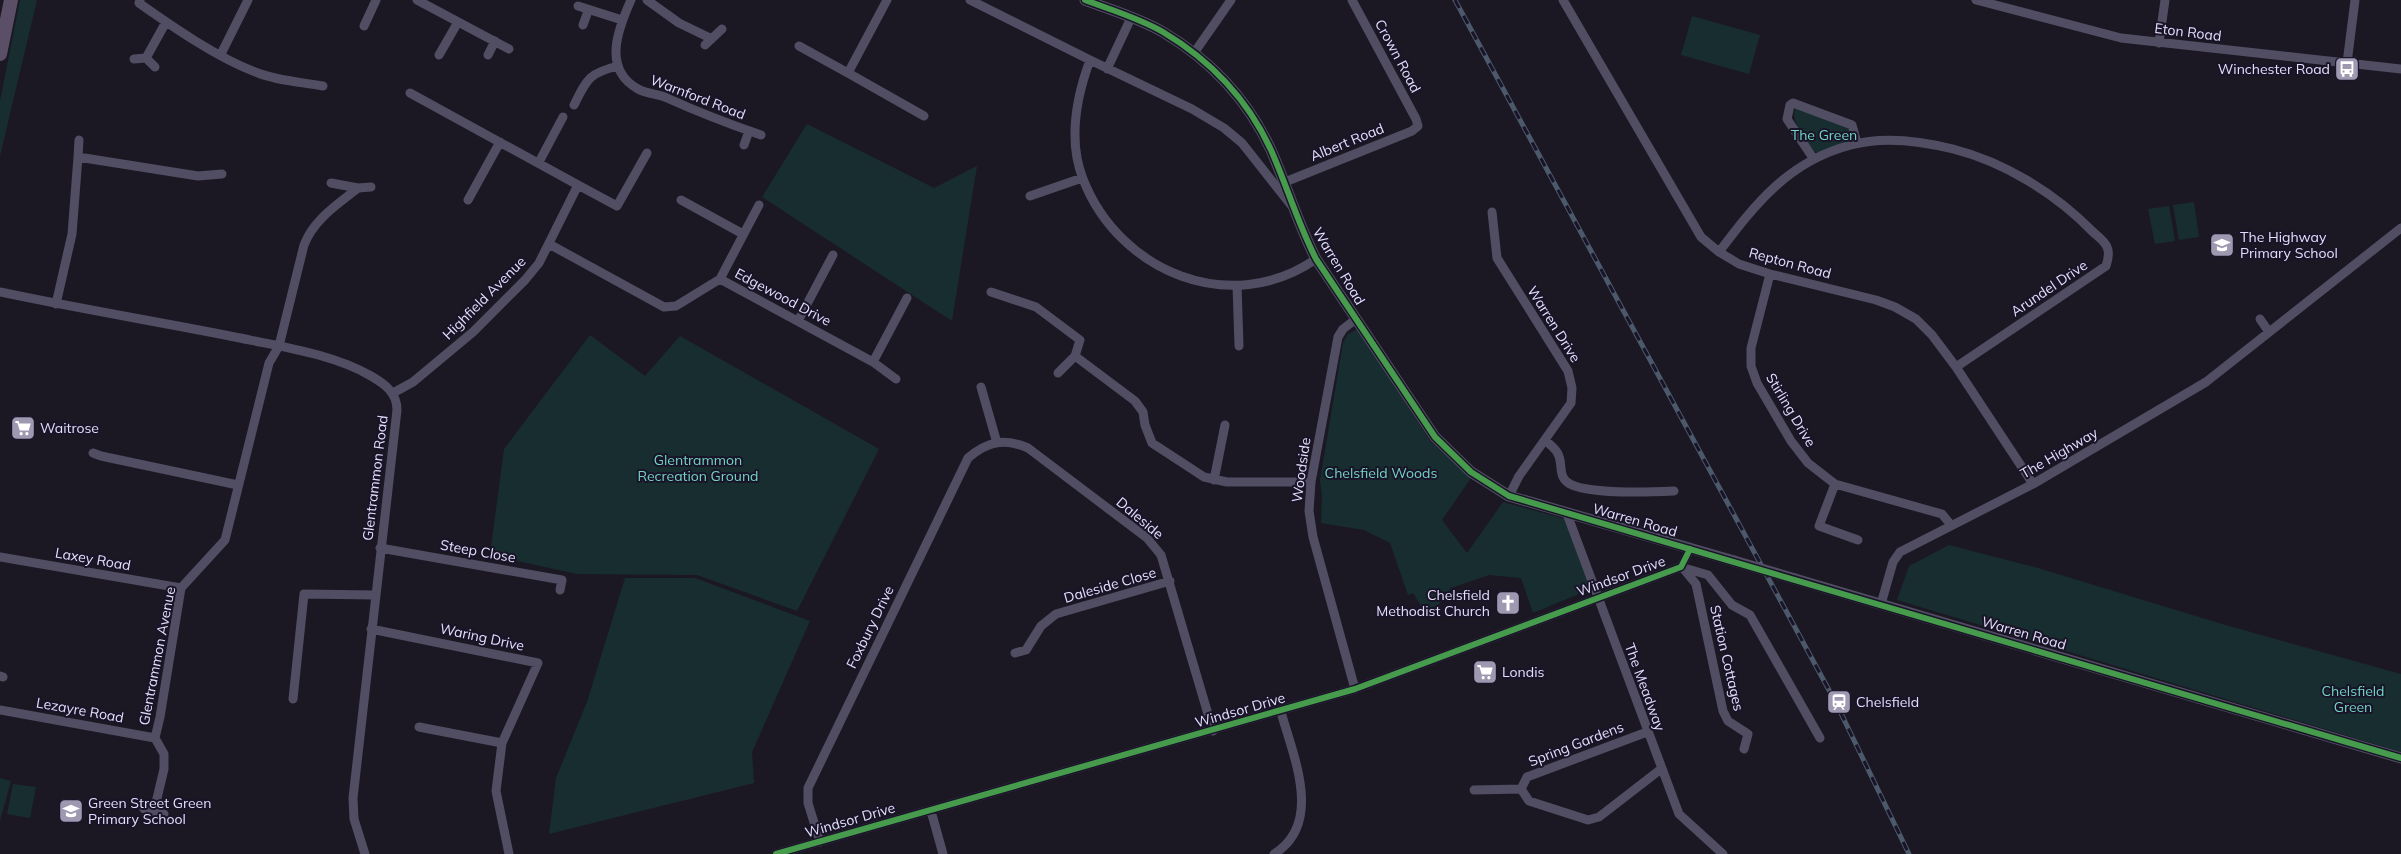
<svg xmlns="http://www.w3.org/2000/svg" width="2401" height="854" font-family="Mulish,sans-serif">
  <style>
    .green { fill: #182d30 }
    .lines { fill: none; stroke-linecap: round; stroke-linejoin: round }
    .minor { stroke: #514e63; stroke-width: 9 }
    .tertiary { stroke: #514e63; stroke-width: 11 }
    .primary { stroke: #5a4f67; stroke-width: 14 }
    .rail-casing { stroke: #4b596b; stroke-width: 5 }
    .rail { stroke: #191428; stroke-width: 3; stroke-dasharray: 9; stroke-linecap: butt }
    .tertiary-bridge { stroke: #514e63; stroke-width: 11 }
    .cycleway-casing { stroke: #191428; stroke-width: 9 }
    .cycleway { stroke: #469c4c; stroke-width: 6 }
    .labels { text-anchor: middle; stroke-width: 4; stroke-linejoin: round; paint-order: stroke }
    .street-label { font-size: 14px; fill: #e4defb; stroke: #191428 }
    .poi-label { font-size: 14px; fill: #e4defb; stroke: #191428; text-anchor: start }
    .park-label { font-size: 14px; fill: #71d5c4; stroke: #191428 }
  </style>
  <rect width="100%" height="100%" fill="#1b1824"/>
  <path class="green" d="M20 0H37L0 156V101Z
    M1692 16 1760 35 1749 74 1681 55Z
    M1796 108 1848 126 1852 143 1817 153C1808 147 1788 117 1796 108Z
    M807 124 934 188 977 166 952 321 762 197Z
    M2194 202 2199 237 2179 240 2173 205Z
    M2169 206 2175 241 2155 244 2148 209Z
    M1358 329 1430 441 1471 478 1442 520 1467 553 1503 502 1565 519 1591 589 1533 613 1521 578 1489 575 1451 588 1432 614 1421 606 1413 593 1408 595 1390 543 1364 530 1321 523 1322 496 1320 480 1343 343 1348 334Z
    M590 335 645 376 680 336 879 449 797 611 697 575 577 574 490 555 504 449Z
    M1949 545 2038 568 2222 624 2401 674V752L1897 600 1909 566Z
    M625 578H695L810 621 752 752 754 783 549 834 556 778 587 702Z
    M0 778 11 781 0 821Z
    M13 784 36 787 30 818 7 814Z"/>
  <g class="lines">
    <path class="minor" d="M140 0 139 3C173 27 219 59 258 73 278 81 302 82 323 86
      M417 0 509 49
      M631 0C618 29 602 69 638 89 647 94 658 94 667 98 698 112 729 124 761 135
      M647 0 679 23 710 38
      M970 0 1090 60 1192 109 1224 128 1242 143 1291 205
      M1563 0 1701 237 1719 252 1739 264 1770 274 1876 300 1895 307 1916 319 1932 335 1956 367 2033 484
      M1976 0 2121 38 2401 69
      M578 6 622 20
      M583 25 588 11
      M364 26 376 0
      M2159 43 2165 0
      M705 45 722 29
      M799 46 848 73 887 0
      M1194 53 1231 0
      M221 54 248 0
      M439 55 458 22
      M488 55 495 41
      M146 58 155 67
      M134 59 146 58 166 22
      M1090 60C1076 98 1068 141 1083 179 1119 272 1231 318 1316 259
      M2347 63 2355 0
      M1107 69 1131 18
      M848 73 924 116
      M574 105C587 79 589 73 618 66
      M79 140 78 157 198 176 222 174
      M744 145 749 131
      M1813 158 1787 119 1790 105 1793 103 1852 125 1857 143
      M539 162 563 117
      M1285 182 1412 131 1418 126 1416 119 1352 0
      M331 183 358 188 371 187
      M578 185 617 206 647 153
      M1030 196 1082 178
      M468 200 500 142
      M681 200 743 234
      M1492 212 1497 258 1568 371 1572 388 1571 403 1519 476 1509 496
      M549 244 664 307 676 306 720 279 873 362 896 379
      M1719 252C1756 203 1789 161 1851 145 1883 136 1921 141 1953 149 2004 162 2055 193 2092 231 2096 235 2105 241 2107 247 2110 253 2108 260 2106 266L1956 367
      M1770 274 1751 348V366L1757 383 1791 441 1808 463 1835 484 1942 514 1951 525
      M720 279 759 205
      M1237 285 1239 346
      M0 292C80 309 160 322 240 338 283 347 333 354 371 376 385 384 397 393 397 410L353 798 354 819 365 854
      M991 292 1036 307 1080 340 1075 356 1058 373
      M56 304 72 234 78 157
      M2260 319 2269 332
      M798 321 833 255
      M1075 356 1135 401 1143 412 1145 425 1152 443 1204 477 1227 482H1311
      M873 362 907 298
      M981 387 997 443
      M393 393 413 382 473 332 525 280 539 263 578 185 410 93
      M1545 440C1549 444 1556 449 1558 454 1563 463 1558 475 1567 482 1582 495 1653 492 1674 491
      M93 453 101 456 238 485
      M1214 480 1225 425
      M1835 484 1819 526 1858 540
      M1567 514 1679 814 1723 854
      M380 548 562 580 560 590
      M0 557 181 588
      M1681 567 1708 575 1732 605 1750 615 1820 738
      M1682 567 1696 584 1723 711 1728 721 1748 734 1744 749
      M1881 604 1893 562 1900 552 2033 484 2206 382 2401 228
      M371 629 538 663 502 743 496 791 509 854
      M1015 653 1026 650 1041 626 1056 614 1170 581
      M0 676 3 677
      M1355 689 1313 537 1309 511 1311 482 1338 337 1343 329 1356 319
      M293 699 304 594 374 595
      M0 710 155 738
      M419 727 502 743
      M1647 732 1527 777 1521 789 1529 801 1588 820 1599 817 1661 769
      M1474 790 1521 789
      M144 809 164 814
      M154 811 164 769V754L155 738 160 717 181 588 225 540 269 363 279 346 304 245C314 219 337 205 358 188
      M931 811 943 854
      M820 842 808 803V788L968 458C988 441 1004 438 1028 448L1147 538 1161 555 1213 731
      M776 854 1355 689 1681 567 1690 549
      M1274 854C1324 823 1293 756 1281 712"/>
    <path class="tertiary" d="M1085 0C1111 10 1139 18 1163 32 1210 60 1248 100 1271 150 1287 186 1298 224 1316 259L1435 437 1471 472 1509 496 1734 561
      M1795 579 2401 758"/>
    <path class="primary" d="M0 54 11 0"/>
    <defs>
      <path id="rail" d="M1455 0 1836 703 1909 854"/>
    </defs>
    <use href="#rail" class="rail-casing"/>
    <use href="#rail" class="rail"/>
    <path class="tertiary-bridge" d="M1734 561 1795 579"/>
    <defs>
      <path id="cycleway" d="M1085 0C1111 10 1139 18 1163 32 1210 60 1248 100 1271 150 1287 186 1298 224 1316 259L1435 437 1471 472 1509 496 2401 758
        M776 854 1355 689 1681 567 1690 549"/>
    </defs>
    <use href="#cycleway" class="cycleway-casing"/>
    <use href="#cycleway" class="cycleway"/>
  </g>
  <defs>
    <symbol id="bus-square" viewBox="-11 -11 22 22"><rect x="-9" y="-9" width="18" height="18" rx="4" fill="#9e99b0" stroke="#191428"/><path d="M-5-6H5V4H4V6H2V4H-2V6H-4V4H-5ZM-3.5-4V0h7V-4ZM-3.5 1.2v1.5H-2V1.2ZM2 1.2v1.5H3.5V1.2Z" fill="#fff"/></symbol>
    <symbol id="school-square" viewBox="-11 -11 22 22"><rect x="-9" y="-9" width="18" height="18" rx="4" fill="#9e99b0" stroke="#191428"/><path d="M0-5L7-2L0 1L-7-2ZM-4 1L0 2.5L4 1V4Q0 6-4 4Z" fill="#fff"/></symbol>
    <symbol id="supermarket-square" viewBox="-11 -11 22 22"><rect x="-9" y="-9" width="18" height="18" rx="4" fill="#9e99b0" stroke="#191428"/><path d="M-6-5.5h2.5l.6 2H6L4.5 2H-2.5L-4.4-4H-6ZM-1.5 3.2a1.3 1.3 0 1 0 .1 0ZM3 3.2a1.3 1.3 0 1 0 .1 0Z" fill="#fff"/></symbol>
    <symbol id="church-square" viewBox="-11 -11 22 22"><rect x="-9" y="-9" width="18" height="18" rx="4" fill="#9e99b0" stroke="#191428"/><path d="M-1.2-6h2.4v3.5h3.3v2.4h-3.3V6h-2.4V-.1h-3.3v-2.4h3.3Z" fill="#fff"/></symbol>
    <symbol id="station-square" viewBox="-11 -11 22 22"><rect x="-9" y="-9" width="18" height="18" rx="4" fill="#9e99b0" stroke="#191428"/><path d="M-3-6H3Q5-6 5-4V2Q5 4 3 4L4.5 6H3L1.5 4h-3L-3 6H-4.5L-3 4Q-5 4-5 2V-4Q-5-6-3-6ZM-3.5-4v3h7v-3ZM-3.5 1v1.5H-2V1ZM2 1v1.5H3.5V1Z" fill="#fff"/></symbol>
  </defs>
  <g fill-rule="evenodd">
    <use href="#bus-square" x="2333" y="55" width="28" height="28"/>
    <use href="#school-square" x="2208" y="231" width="28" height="28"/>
    <use href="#supermarket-square" x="9" y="414" width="28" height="28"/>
    <use href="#church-square" x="1494" y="589" width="28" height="28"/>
    <use href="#supermarket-square" x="1471" y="658" width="28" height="28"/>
    <use href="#station-square" x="1825" y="688" width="28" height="28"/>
    <use href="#school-square" x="57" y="797" width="28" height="28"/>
  </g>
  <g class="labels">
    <g class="street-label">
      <text transform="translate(2188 32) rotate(7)" y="5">Eton Road</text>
      <text transform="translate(1398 56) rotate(62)" y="5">Crown Road</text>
      <text transform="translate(698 97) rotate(21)" y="5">Warnford Road</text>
      <text transform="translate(1347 142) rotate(-22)" y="5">Albert Road</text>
      <text transform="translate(1790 263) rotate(15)" y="5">Repton Road</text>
      <text transform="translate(1339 266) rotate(59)" y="5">Warren Road</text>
      <text transform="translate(2049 288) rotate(-34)" y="5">Arundel Drive</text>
      <text transform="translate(783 297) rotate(28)" y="5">Edgewood Drive</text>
      <text transform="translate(484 298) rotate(-45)" y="5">Highfield Avenue</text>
      <text transform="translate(1554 324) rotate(58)" y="5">Warren Drive</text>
      <text transform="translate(1791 410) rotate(59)" y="5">Stirling Drive</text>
      <text transform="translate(2059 453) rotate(-30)" y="5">The Highway</text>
      <text transform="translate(1301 470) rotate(-82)" y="5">Woodside</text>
      <text transform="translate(375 478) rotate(-83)" y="5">Glentrammon Road</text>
      <text transform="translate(1140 518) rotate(40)" y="5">Daleside</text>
      <text transform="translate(1635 520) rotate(16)" y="5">Warren Road</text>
      <text transform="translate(478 551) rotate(10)" y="5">Steep Close</text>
      <text transform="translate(93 559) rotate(10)" y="5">Laxey Road</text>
      <text transform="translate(1621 576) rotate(-20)" y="5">Windsor Drive</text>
      <text transform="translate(1110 585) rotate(-16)" y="5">Daleside Close</text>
      <text transform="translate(870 627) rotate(-64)" y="5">Foxbury Drive</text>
      <text transform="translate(2024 633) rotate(16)" y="5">Warren Road</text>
      <text transform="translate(482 637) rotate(12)" y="5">Waring Drive</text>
      <text transform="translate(157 656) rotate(-79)" y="5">Glentrammon Avenue</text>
      <text transform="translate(1727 658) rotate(77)" y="5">Station Cottages</text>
      <text transform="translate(1645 687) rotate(70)" y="5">The Meadway</text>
      <text transform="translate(80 710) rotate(10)" y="5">Lezayre Road</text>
      <text transform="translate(1240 710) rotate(-16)" y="5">Windsor Drive</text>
      <text transform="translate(1576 744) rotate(-21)" y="5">Spring Gardens</text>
      <text transform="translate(850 820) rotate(-16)" y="5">Windsor Drive</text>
    </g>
    <g class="poi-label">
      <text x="2330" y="74" text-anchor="end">Winchester Road</text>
      <text x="2240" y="242">The Highway<tspan x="2240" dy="16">Primary School</tspan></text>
      <text x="40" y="433">Waitrose</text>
      <text x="1490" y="600" text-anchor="end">Chelsfield<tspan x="1490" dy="16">Methodist Church</tspan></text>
      <text x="1502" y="677">Londis</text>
      <text x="1856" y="707">Chelsfield</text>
      <text x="88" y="808">Green Street Green<tspan x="88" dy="16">Primary School</tspan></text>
    </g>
    <g class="park-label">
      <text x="1824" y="140">The Green</text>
      <text x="698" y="465">Glentrammon<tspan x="698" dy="16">Recreation Ground</tspan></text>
      <text x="1381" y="478">Chelsfield Woods</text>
      <text x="2353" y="696">Chelsfield<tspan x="2353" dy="16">Green</tspan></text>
    </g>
  </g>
</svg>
